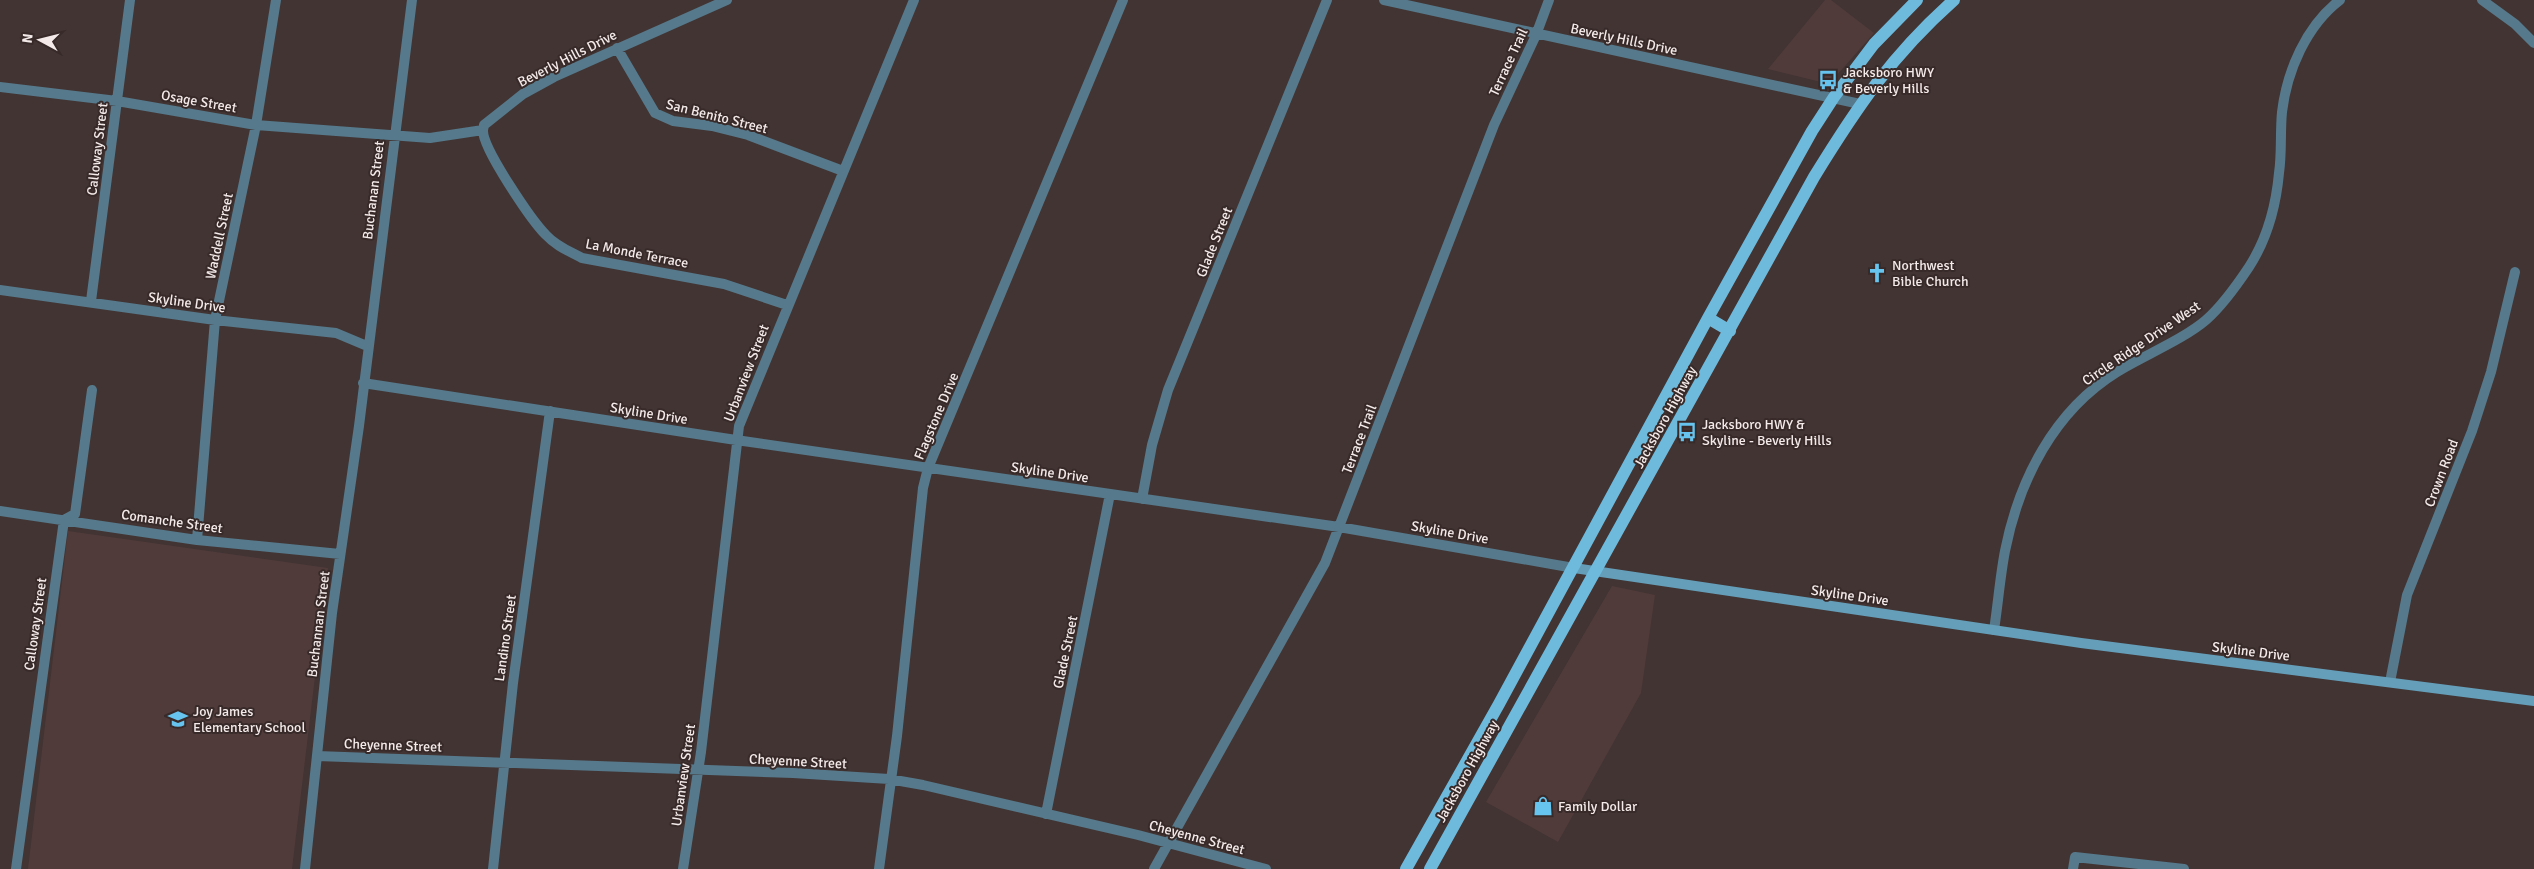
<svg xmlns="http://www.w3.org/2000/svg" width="2534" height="869" font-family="Signika,sans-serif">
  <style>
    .built { fill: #503b3a }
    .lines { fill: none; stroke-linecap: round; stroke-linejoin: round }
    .street { stroke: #56798b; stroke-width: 10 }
    .secondary { stroke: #649eb9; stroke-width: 10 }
    .primary { stroke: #6ebadd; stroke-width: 12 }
    .labels { text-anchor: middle; stroke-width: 4; stroke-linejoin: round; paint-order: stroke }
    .street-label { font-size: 14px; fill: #f3eae9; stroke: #372a29 }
    .poi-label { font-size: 14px; fill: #f3eae9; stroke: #372a29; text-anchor: start }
  </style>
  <rect width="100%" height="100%" fill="#413433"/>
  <path class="built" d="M1825 0H1831L1874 33 1829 84 1768 69Z
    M68 531 328 568 292 869H28Z
    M1612 586 1655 595 1641 693 1558 842 1486 802Z"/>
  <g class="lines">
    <path class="street" d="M1384 0 1860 104
      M2482 0 2515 24 2534 43
      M617 48 655 113 673 121 712 126 748 135 843 171
      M0 87 117 101 256 125 430 138 483 130
      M483 130C482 148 532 221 546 235 556 246 569 251 582 258L724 284 787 305
      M483 130 484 125 523 94 554 77 727 0
      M0 290 215 320 336 333 367 346
      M91 301 130 0
      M363 383 736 440 1339 527 1574 568
      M1142 499 1152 445 1168 390 1327 0
      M0 511 197 540 340 554
      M197 540 215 320 256 125 276 0
      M1994 630C1998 604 2000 577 2005 551 2019 480 2054 411 2117 372 2143 356 2184 339 2206 320 2222 306 2237 285 2249 267 2267 239 2276 206 2279 173 2282 153 2280 133 2282 112 2287 71 2306 26 2340 0
      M2390 682 2407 595 2472 431 2491 372 2515 272
      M317 756 793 773 889 779 923 785 1138 835 1266 869
      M1046 814 1110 494
      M16 869 64 520 75 514 92 390
      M305 869 332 613 359 426 412 0
      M493 869 513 683 550 411
      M683 869 701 752 739 426 914 0
      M879 869 897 736 923 488 928 468 1123 0
      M1154 869 1325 563 1494 125 1536 35 1549 0
      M2073 869 2075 857 2184 869"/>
    <path class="secondary" d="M1574 568 2081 643 2534 701"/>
    <path class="primary" d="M1708 318 1730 331
      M1406 869 1499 704 1708 318 1812 131 1834 97 1874 44 1917 0
      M1430 869 1814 177C1857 107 1892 55 1954 0"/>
  </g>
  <defs>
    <symbol id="bus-bare" viewBox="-9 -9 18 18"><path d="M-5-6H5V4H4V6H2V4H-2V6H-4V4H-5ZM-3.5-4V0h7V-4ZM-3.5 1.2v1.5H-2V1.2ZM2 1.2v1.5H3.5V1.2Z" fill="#66c4ef" stroke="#372a29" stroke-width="2.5" paint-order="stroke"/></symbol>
    <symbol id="church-bare" viewBox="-9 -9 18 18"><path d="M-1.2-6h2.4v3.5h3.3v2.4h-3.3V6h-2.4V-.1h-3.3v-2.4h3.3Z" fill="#66c4ef" stroke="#372a29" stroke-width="2.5" paint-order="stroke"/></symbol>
    <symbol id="school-bare" viewBox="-9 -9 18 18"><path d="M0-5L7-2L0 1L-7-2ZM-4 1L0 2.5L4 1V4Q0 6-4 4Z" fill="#66c4ef" stroke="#372a29" stroke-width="2.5" paint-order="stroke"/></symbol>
    <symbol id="shop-bare" viewBox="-9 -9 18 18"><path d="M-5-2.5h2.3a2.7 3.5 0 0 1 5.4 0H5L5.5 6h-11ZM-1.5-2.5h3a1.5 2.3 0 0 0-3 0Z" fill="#66c4ef" stroke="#372a29" stroke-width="2.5" paint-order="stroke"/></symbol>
  </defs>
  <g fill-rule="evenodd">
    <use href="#bus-bare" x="1814" y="66" width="28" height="28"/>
    <use href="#church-bare" x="1863" y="259" width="28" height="28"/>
    <use href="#bus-bare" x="1673" y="418" width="28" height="28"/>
    <use href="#school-bare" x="164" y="705" width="28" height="28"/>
    <use href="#shop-bare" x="1529" y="792" width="28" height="28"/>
  </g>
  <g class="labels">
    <g class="street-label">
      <text transform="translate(1624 39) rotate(12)" y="5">Beverly Hills Drive</text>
      <text transform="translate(567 58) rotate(-27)" y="5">Beverly Hills Drive</text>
      <text transform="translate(1508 62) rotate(-65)" y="5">Terrace Trail</text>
      <text transform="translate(199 101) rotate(10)" y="5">Osage Street</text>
      <text transform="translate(717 116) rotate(14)" y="5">San Benito Street</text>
      <text transform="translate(97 149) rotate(-83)" y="5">Calloway Street</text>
      <text transform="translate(373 190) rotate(-83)" y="5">Buchanan Street</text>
      <text transform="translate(219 236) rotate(-78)" y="5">Waddell Street</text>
      <text transform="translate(1214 242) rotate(-68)" y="5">Glade Street</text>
      <text transform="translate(637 253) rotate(11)" y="5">La Monde Terrace</text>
      <text transform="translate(187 302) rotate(8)" y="5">Skyline Drive</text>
      <text transform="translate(2141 343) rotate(-34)" y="5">Circle Ridge Drive West</text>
      <text transform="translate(746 373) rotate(-69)" y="5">Urbanview Street</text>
      <text transform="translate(649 413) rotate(9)" y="5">Skyline Drive</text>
      <text transform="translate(936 416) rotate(-67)" y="5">Flagstone Drive</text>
      <text transform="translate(1665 417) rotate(-61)" y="5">Jacksboro Highway</text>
      <text transform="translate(1359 439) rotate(-69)" y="5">Terrace Trail</text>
      <text transform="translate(1050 472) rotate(8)" y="5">Skyline Drive</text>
      <text transform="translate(2441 473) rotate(-69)" y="5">Crown Road</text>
      <text transform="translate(172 521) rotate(8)" y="5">Comanche Street</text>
      <text transform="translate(1450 532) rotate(10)" y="5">Skyline Drive</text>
      <text transform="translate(1850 595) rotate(8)" y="5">Skyline Drive</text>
      <text transform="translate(35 624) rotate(-82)" y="5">Calloway Street</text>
      <text transform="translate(318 624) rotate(-83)" y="5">Buchannan Street</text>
      <text transform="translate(505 638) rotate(-82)" y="5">Landino Street</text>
      <text transform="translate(2251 651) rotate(7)" y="5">Skyline Drive</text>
      <text transform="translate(1065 652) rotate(-78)" y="5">Glade Street</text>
      <text transform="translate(393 745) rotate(2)" y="5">Cheyenne Street</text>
      <text transform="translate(798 761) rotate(3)" y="5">Cheyenne Street</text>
      <text transform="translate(1467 771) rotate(-61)" y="5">Jacksboro Highway</text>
      <text transform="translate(683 775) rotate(-82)" y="5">Urbanview Street</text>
      <text transform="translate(1197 837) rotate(15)" y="5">Cheyenne Street</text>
    </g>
    <g class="poi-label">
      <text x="1843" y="77">Jacksboro HWY<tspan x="1843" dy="16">&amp; Beverly Hills</tspan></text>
      <text x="1892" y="270">Northwest<tspan x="1892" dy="16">Bible Church</tspan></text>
      <text x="1702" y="429">Jacksboro HWY &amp;<tspan x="1702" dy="16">Skyline - Beverly Hills</tspan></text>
      <text x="193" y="716">Joy James<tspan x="193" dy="16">Elementary School</tspan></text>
      <text x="1558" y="811">Family Dollar</text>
    </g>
  </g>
  <g transform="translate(40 40) rotate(277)" stroke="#372a29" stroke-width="4" paint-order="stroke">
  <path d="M0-4L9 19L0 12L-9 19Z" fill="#f3eae9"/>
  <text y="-8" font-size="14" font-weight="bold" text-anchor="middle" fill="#f3eae9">N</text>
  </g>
</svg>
